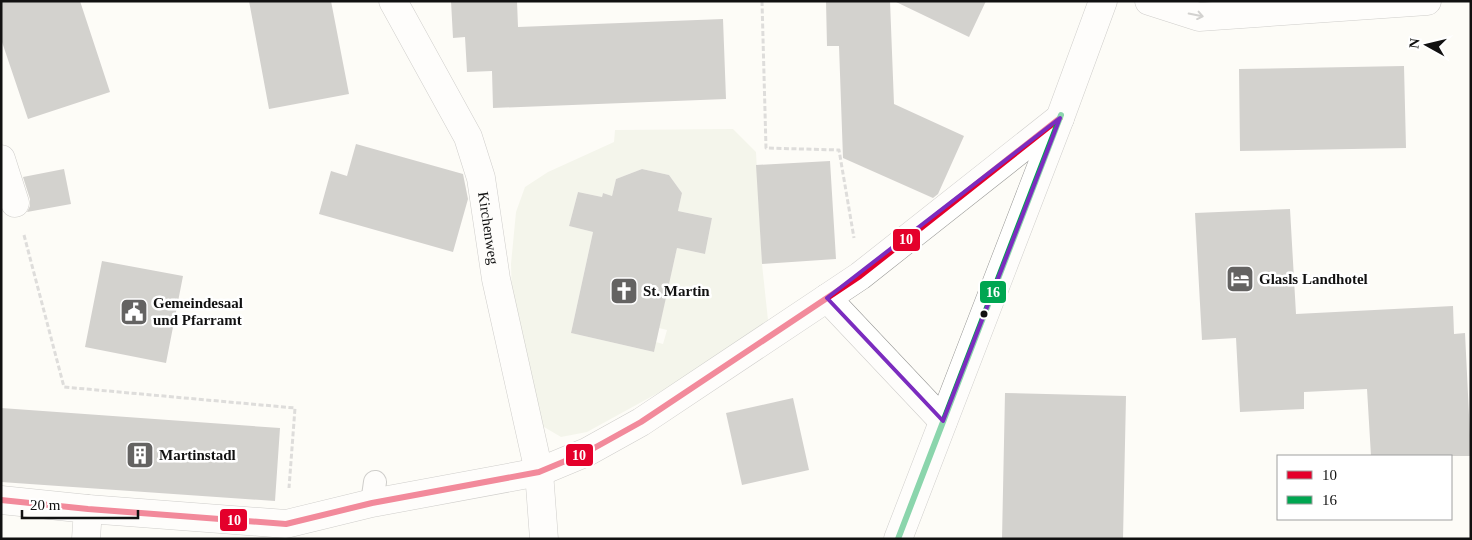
<svg xmlns="http://www.w3.org/2000/svg" width="1472" height="540" font-family="Georgia,serif">
  <style>
    .cemetery { fill: #e9eedb; fill-rule: evenodd }
    .building { fill: #a19f9c }
    .lines { fill: none; stroke-linecap: round; stroke-linejoin: round }
    .service-casing { stroke: #979795; stroke-width: 24 }
    .minor-casing { stroke: #979795; stroke-width: 29 }
    .tertiary-casing { stroke: #979795; stroke-width: 29 }
    .path { stroke: #b9b9b8; stroke-width: 3; stroke-dasharray: 5 2.5; stroke-linecap: butt }
    .service { stroke: #fffffe; stroke-width: 22 }
    .minor { stroke: #fffffe; stroke-width: 28 }
    .tertiary { stroke: #fffffe; stroke-width: 28 }
    .bus-1-casing { stroke: #fff; stroke-width: 10 }
    .bus-2-casing { stroke: #fff; stroke-width: 10 }
    .bus-1 { stroke: #e4002b; stroke-width: 6 }
    .bus-2 { stroke: #00a651; stroke-width: 6 }
    .oneway { stroke: #a0a09f }
    .marked { fill: none; stroke: #7b2cbf; stroke-width: 4; stroke-linejoin: round }
    .bus-dot { fill: #111; stroke: #fff; stroke-width: 2 }
    .labels { text-anchor: middle; stroke-width: 5; stroke-linejoin: round; paint-order: stroke }
    .street-label { font-size: 15px; fill: #111; stroke: #fff }
    .poi-label { font-size: 15px; font-weight: bold; fill: #111; stroke: #fff; text-anchor: start }
    .line-badge { stroke: #fff; stroke-width: 2 }
    .badge-label { font-size: 14px; text-anchor: middle; font-weight: bold; fill: #fff }
  </style>
  <rect width="100%" height="100%" fill="#fdfcf7"/>
  <path class="cemetery" d="M733 129 756 152 762 264 768 320 678 382 587 432 561 437 544 427 534 414 512 300 511 264 516 212 525 187 548 172 614 142 615 130ZM642 169 669 175 682 193 678 211 712 218 705 254 677 248 659 328 667 330 663 344 656 342 654 352 571 333 593 232 569 226 578 192 602 197 603 193 612 196 616 179Z"/>
  <path class="building" d="M1 1H80L110 92 28 119 1 39Z
    M249 1H331L349 94 269 109Z
    M451 1H517L518 27 723 19 726 99 493 108 492 71 467 72 465 37 453 38Z
    M826 1H890L894 104 964 136 938 194 933 198 843 158 839 46H827Z
    M894 1H986L969 37Z
    M1404 66 1406 148 1240 151 1239 69Z
    M356 144 463 174 468 199 453 252 319 214 331 171 347 176Z
    M830 161 836 259 762 264 756 165Z
    M64 169 71 204 27 212 30 206V199L23 177Z
    M642 169 669 175 682 193 678 211 712 218 705 254 677 248 654 352 571 333 593 232 569 226 578 192 602 197 603 193 612 196 616 179Z
    M1290 209 1296 314 1453 306 1454 334 1465 333 1471 456H1371L1367 389 1304 392V409L1240 412 1236 338 1202 340 1195 213Z
    M102 261 183 276 166 363 85 347Z
    M1005 393 1126 396 1123 539H1002Z
    M793 398 809 470 742 485 726 413Z
    M1 408 280 428 275 501 1 482Z"/>
  <g class="lines">
    <defs>
      <path id="service" d="M372 503 375 482"/>
      <g id="minor">
        <path id="s1" d="M393 1 468 137 481 178 496 279 539 472 544 539"/>
        <path d="M1149 1 1199 17 1427 1"/>
        <path d="M1 159 15 203"/>
        <path d="M827 298 943 421"/>
        <path d="M1 500 88 509 286 524 372 503 539 472 587 452 641 422 860 276 1060 118"/>
        <path d="M86 539 88 509"/>
      </g>
      <path id="tertiary" d="M898 539 1060 118 1103 1"/>
    </defs>
    <use href="#service" class="service-casing"/>
    <use href="#minor" class="minor-casing"/>
    <use href="#tertiary" class="tertiary-casing"/>
    <path class="path" d="M762 1 766 148 839 150 854 238
      M24 235 64 387 295 408 289 488"/>
    <use href="#service" class="service"/>
    <use href="#minor" class="minor"/>
    <use href="#tertiary" class="tertiary"/>
    <defs>
      <path id="bus-1" d="M1 500 88 509 286 524 372 503 539 472 587 452 641 422 860 276 1060 118"/>
      <path id="bus-2" d="M898 539 1061 115"/>
    </defs>
    <use href="#bus-1" class="bus-1-casing"/>
    <use href="#bus-2" class="bus-2-casing"/>
    <use href="#bus-1" class="bus-1"/>
    <use href="#bus-2" class="bus-2"/>
  </g>
  <defs><path id="oneway-shaft" d="M-6 0H5M1.5-3L5.5 0L1.5 3" fill="none" stroke-width="1.6" stroke-linecap="round" stroke-linejoin="round" transform="scale(1.25)"/></defs>
  <use class="oneway" href="#oneway-shaft" transform="translate(1196 15) rotate(11)"/>
  <path d="M0 0H1472V540H0ZM1060 118 943 421 827 298Z" fill="#fdfcf7" fill-opacity=".55" fill-rule="evenodd"/>
  <path class="marked" d="M1060 118 943 421 827 298Z"/>
  <defs>
    <symbol id="hotel-square" viewBox="-11 -11 22 22"><rect x="-9" y="-9" width="18" height="18" rx="4" fill="#646362" stroke="#fff"/><path d="M-6-4.5h1.5V1H6V5H4.5V3h-9V5H-6ZM-4 0a1.8 1.8 0 1 1 3.6 0ZM.5 0V-2.5h3Q6-2.5 6 0Z" fill="#fff"/></symbol>
    <symbol id="church-square" viewBox="-11 -11 22 22"><rect x="-9" y="-9" width="18" height="18" rx="4" fill="#646362" stroke="#fff"/><path d="M-1.2-6h2.4v3.5h3.3v2.4h-3.3V6h-2.4V-.1h-3.3v-2.4h3.3Z" fill="#fff"/></symbol>
    <symbol id="civic-square" viewBox="-11 -11 22 22"><rect x="-9" y="-9" width="18" height="18" rx="4" fill="#646362" stroke="#fff"/><path d="M-.6-6.5H3V-4.5H.6V-3L4-1V1h2V6H-6V1h2V-1L-.6-3ZM-1.2 2.5V6h2.4V2.5Z" fill="#fff"/></symbol>
    <symbol id="building-square" viewBox="-11 -11 22 22"><rect x="-9" y="-9" width="18" height="18" rx="4" fill="#646362" stroke="#fff"/><path d="M-4-6H4V6H1V3H-1V6H-4ZM-2.5-4.3h1.7v1.8h-1.7ZM.8-4.3h1.7v1.8H.8ZM-2.5-1h1.7V.8h-1.7ZM.8-1h1.7V.8H.8Z" fill="#fff"/></symbol>
  </defs>
  <g fill-rule="evenodd">
    <use href="#hotel-square" x="1224" y="263" width="32" height="32"/>
    <use href="#church-square" x="608" y="275" width="32" height="32"/>
    <use href="#civic-square" x="118" y="296" width="32" height="32"/>
    <use href="#building-square" x="124" y="439" width="32" height="32"/>
  </g>
  <circle class="bus-dot" cx="984" cy="314" r="4.5"/>
  <g class="labels">
    <g class="street-label">
      <text dy="5" stroke="none"><textPath href="#s1" startOffset="249">Kirchenweg</textPath></text>
    </g>
    <g class="poi-label">
      <text x="1259" y="284">Glasls Landhotel</text>
      <text x="643" y="296">St. Martin</text>
      <text x="153" y="308">Gemeindesaal<tspan x="153" dy="17">und Pfarramt</tspan></text>
      <text x="159" y="460">Martinstadl</text>
    </g>
  </g>
  <g class="line-badge">
    <rect x="892" y="228" width="29" height="24" rx="5" fill="#e4002b"/>
    <rect x="979" y="280" width="28" height="24" rx="5" fill="#00a651"/>
    <rect x="565" y="443" width="29" height="24" rx="5" fill="#e4002b"/>
    <rect x="219" y="508" width="29" height="24" rx="5" fill="#e4002b"/>
  </g>
  <g class="badge-label">
    <text x="906" y="244">10</text>
    <text x="993" y="297">16</text>
    <text x="579" y="460">10</text>
    <text x="234" y="525">10</text>
  </g>
  <rect width="1472" height="540" fill="none" stroke="#111111" stroke-width="5"/>
  <rect x="1277" y="455" width="175" height="65" fill="#ffffff" stroke="#a0a0a0"/>
  <rect x="1287" y="471" width="25" height="8" fill="#e4002b" stroke="#a0a0a0"/>
  <text x="1322" y="480" font-size="15" fill="#111111">10</text>
  <rect x="1287" y="496" width="25" height="8" fill="#00a651" stroke="#a0a0a0"/>
  <text x="1322" y="505" font-size="15" fill="#111111">16</text>
  <g transform="translate(1427 45) rotate(278)" stroke="#ffffff" stroke-width="4" paint-order="stroke">
  <path d="M0-4L9 19L0 12L-9 19Z" fill="#111111"/>
  <text y="-8" font-size="14" font-weight="bold" text-anchor="middle" fill="#111111">N</text>
  </g>
  <path d="M22 510v8h116v-8" fill="none" stroke="#111111" stroke-width="2.5"/>
  <text x="30" y="510" font-size="15" fill="#111111" stroke="#ffffff" stroke-width="4" paint-order="stroke">20 m</text>
</svg>
